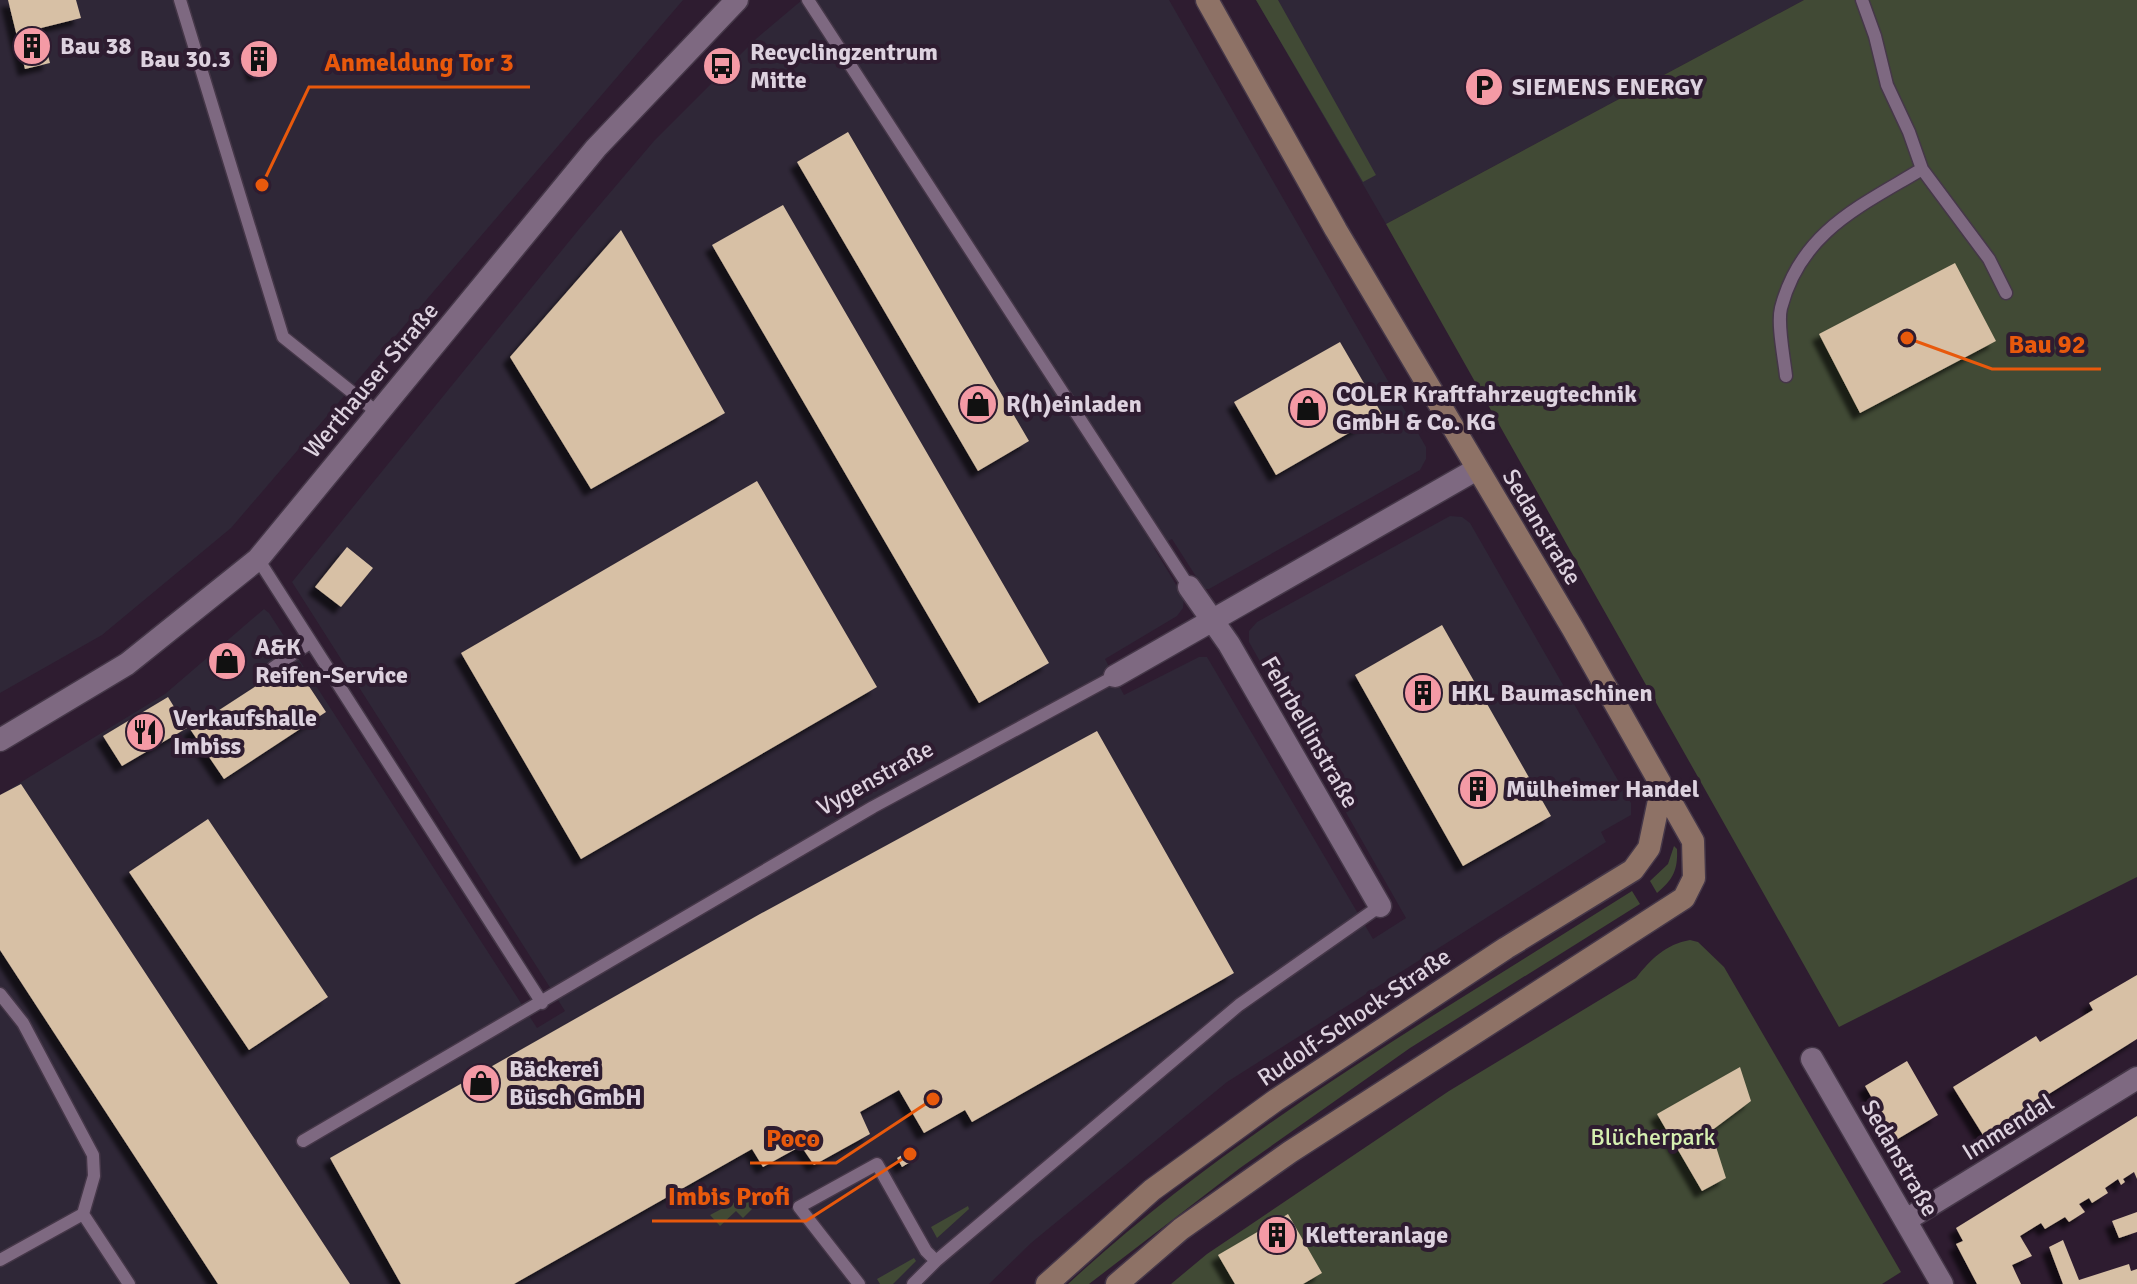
<svg xmlns="http://www.w3.org/2000/svg" width="2137" height="1284" font-family="Signika,sans-serif">
  <style>
    .industrial { fill: #2f2737 }
    .green { fill: #414a35 }
    .building { fill: #d7c0a5; filter: url(#shadow) }
    .lines { fill: none; stroke-linecap: round; stroke-linejoin: round }
    .service-casing { stroke: #453748; stroke-width: 15 }
    .minor-casing { stroke: #453748; stroke-width: 25 }
    .secondary-casing { stroke: #453748; stroke-width: 25 }
    .service { stroke: #7e6981; stroke-width: 12 }
    .minor { stroke: #7e6981; stroke-width: 22 }
    .secondary { stroke: #8e7266; stroke-width: 22 }
    .labels { text-anchor: middle; stroke-width: 8; stroke-linejoin: round; paint-order: stroke }
    .poi-label { font-size: 24px; font-weight: bold; fill: #ddd2df; stroke: #2e1c30; text-anchor: start }
    .street-label { font-size: 24px; fill: #ddd2df; stroke: #2e1c30 }
    .park-label { font-size: 24px; fill: #d5efb0; stroke: #2e1c30 }
    .leader { fill: none; stroke: #e8590c; stroke-width: 3 }
    .callout-dot { fill: #e8590c; stroke: #2e1c30; stroke-width: 3 }
    .callout-label { font-size: 26px; text-anchor: middle; font-weight: bold; fill: #e8590c; stroke: #2e1c30; stroke-width: 8; stroke-linejoin: round; paint-order: stroke }
  </style>
  <defs>
    <filter id="shadow"><feDropShadow dx="-7" dy="7" stdDeviation="2" flood-color="#0009"/></filter>
  </defs>
  <rect width="100%" height="100%" fill="#2e1c30"/>
  <path class="industrial" d="M0 0H683L231 528 102 635 0 693Z
    M802 0H1169L1426 447V459L1420 470 1209 589H1204L1172 539 1154 548 1184 598 1183 608 1177 616 1105 659 1124 695 1199 657H1207L1373 939 1406 918 1249 642V631L1257 622 1450 516 1462 517 1470 523 1631 803V815L1601 832 1606 842 1227 1082 1031 1243 989 1284H0V795L165 694 264 609 269 613 537 1028 565 1011 292 582 580 228 654 141 757 38Z
    M1256 0H1804L1386 224Z"/>
  <path class="green" d="M1256 0H1278L1376 175 1363 182Z
    M1804 0H2137V877L1839 1027 1386 224Z
    M1674 846 1677 849C1678 870 1673 880 1657 893L1650 881 1668 864Z
    M1632 891 1640 904 1410 1048 1240 1168 1089 1284H1068C1235 1129 1440 1013 1632 891Z
    M1690 940 1698 942 1724 967 1901 1272 1882 1284H1171L1207 1254 1449 1091 1636 978C1650 960 1666 944 1690 940Z
    M744 1197 758 1203 743 1218 736 1211 720 1226 710 1215Z
    M968 1206 969 1209 937 1238 931 1227Z
    M914 1258 916 1261 893 1284H880L877 1279Z"/>
  <path class="building" d="M8 0H76L81 18 41 28 50 63 25 69Z
    M264 43 272 70 254 75 246 48Z
    M848 132 1029 441 978 471 797 162Z
    M783 205 1049 663 979 703 712 245Z
    M621 230 725 413 591 489 510 357Z
    M1955 263 1996 341 1860 413 1819 334Z
    M1340 342 1382 414 1276 475 1234 402Z
    M757 481 877 687 581 859 461 653Z
    M347 547 373 568 341 607 315 587Z
    M1442 625 1551 816 1463 866 1355 675Z
    M293 662 326 712 224 779 190 729Z
    M168 697 187 728 122 766 103 736Z
    M1097 731 1234 973 972 1122 965 1110 924 1133 899 1090 860 1112 870 1134 814 1165 801 1146 763 1167 752 1149 514 1284H401L330 1158 760 914Z
    M21 784 350 1284H218L0 950V795Z
    M208 819 328 997 249 1050 129 872Z
    M2137 975V1039L1983 1135 1953 1087 2036 1036 2040 1042 2093 1010 2089 1003Z
    M1907 1061 1938 1115 1896 1140 1865 1086Z
    M1740 1067 1751 1101 1711 1131 1726 1178 1702 1191 1657 1114Z
    M2137 1116V1179L2134 1172 2123 1179 2125 1182 2121 1185 2118 1179 2105 1188 2108 1193 2092 1203 2089 1198 2079 1204 2085 1212 2069 1222 2065 1217 2045 1229 2041 1223 2020 1236 2032 1256 2012 1265 2021 1284H1977L1956 1244 1963 1241 1956 1228Z
    M912 1149 917 1158 902 1167 897 1158Z
    M2137 1212V1232L2119 1238 2112 1221Z
    M1288 1214 1322 1273 1303 1284H1235L1218 1255Z
    M2063 1240 2079 1280 2129 1264 2131 1271 2137 1269V1284H2063L2049 1247Z"/>
  <g class="lines">
    <defs>
      <path id="service" d="M180 0 283 337 378 413
        M808 0 1189 587
        M1862 0 1875 36 1887 85 1909 132 1922 169 1989 259 2006 293
        M1786 376C1784 357 1777 324 1781 308 1801 231 1861 206 1922 169
        M258 559 542 1003
        M273 668 311 642
        M0 994 23 1023 93 1155 94 1176 83 1214
        M303 1141 873 807 1115 676
        M0 1260 83 1214 129 1284
        M859 1284 799 1207 877 1164 926 1251 936 1261
        M913 1284 936 1261 1239 1005 1380 906"/>
      <path id="minor" d="M1189 587 1229 644 1380 906
        M1115 676 1477 469
        M0 740 127 664 258 559 596 148 737 0
        M1812 1059 1942 1284
        M1906 1220 2137 1078"/>
      <path id="secondary" d="M1047 1284 1152 1190 1276 1100 1506 948 1633 870 1649 848 1662 786
        M1117 1284 1181 1229 1290 1152 1684 898 1694 878 1693 841 1573 629 1336 230 1207 0"/>
    </defs>
    <use href="#service" class="service-casing"/>
    <use href="#minor" class="minor-casing"/>
    <use href="#secondary" class="secondary-casing"/>
    <use href="#service" class="service"/>
    <use href="#minor" class="minor"/>
    <use href="#secondary" class="secondary"/>
  </g>
  <defs>
    <symbol id="building-disc" viewBox="-11 -11 22 22"><circle r="9.5" fill="#f49aa5" stroke="#2e1c30"/><path d="M-4-6H4V6H1V3H-1V6H-4ZM-2.5-4.3h1.7v1.8h-1.7ZM.8-4.3h1.7v1.8H.8ZM-2.5-1h1.7V.8h-1.7ZM.8-1h1.7V.8H.8Z" fill="#111"/></symbol>
    <symbol id="bus-disc" viewBox="-11 -11 22 22"><circle r="9.5" fill="#f49aa5" stroke="#2e1c30"/><path d="M-5-6H5V4H4V6H2V4H-2V6H-4V4H-5ZM-3.5-4V0h7V-4ZM-3.5 1.2v1.5H-2V1.2ZM2 1.2v1.5H3.5V1.2Z" fill="#111"/></symbol>
    <symbol id="parking-disc" viewBox="-11 -11 22 22"><circle r="9.5" fill="#f49aa5" stroke="#2e1c30"/><path d="M-3.5-5.5H1a3.5 3.5 0 0 1 0 7H-1V5.5H-3.5ZM-1-3.4V-.6H.8a1.4 1.4 0 0 0 0-2.8Z" fill="#111"/></symbol>
    <symbol id="shop-disc" viewBox="-11 -11 22 22"><circle r="9.5" fill="#f49aa5" stroke="#2e1c30"/><path d="M-5-2.5h2.3a2.7 3.5 0 0 1 5.4 0H5L5.5 6h-11ZM-1.5-2.5h3a1.5 2.3 0 0 0-3 0Z" fill="#111"/></symbol>
    <symbol id="restaurant-disc" viewBox="-11 -11 22 22"><circle r="9.5" fill="#f49aa5" stroke="#2e1c30"/><path d="M-5-6h1v4h1v-4h1v4h1v-4h1v5L-1.5 .5V6h-2V.5L-5-1ZM5-6V6H3V1.5H1.5Q1.5-4 5-6Z" fill="#111"/></symbol>
  </defs>
  <g fill-rule="evenodd">
    <use href="#building-disc" x="10" y="24" width="44" height="44"/>
    <use href="#building-disc" x="237" y="37" width="44" height="44"/>
    <use href="#bus-disc" x="700" y="44" width="44" height="44"/>
    <use href="#parking-disc" x="1462" y="65" width="44" height="44"/>
    <use href="#shop-disc" x="956" y="382" width="44" height="44"/>
    <use href="#shop-disc" x="1286" y="386" width="44" height="44"/>
    <use href="#shop-disc" x="205" y="639" width="44" height="44"/>
    <use href="#building-disc" x="1401" y="671" width="44" height="44"/>
    <use href="#restaurant-disc" x="123" y="710" width="44" height="44"/>
    <use href="#building-disc" x="1456" y="767" width="44" height="44"/>
    <use href="#shop-disc" x="459" y="1061" width="44" height="44"/>
    <use href="#building-disc" x="1255" y="1213" width="44" height="44"/>
  </g>
  <g class="labels">
    <g class="poi-label">
      <text x="60" y="54">Bau 38</text>
      <text x="750" y="60">Recyclingzentrum<tspan x="750" dy="28">Mitte</tspan></text>
      <text x="231" y="67" text-anchor="end">Bau 30.3</text>
      <text x="1512" y="95">SIEMENS ENERGY</text>
      <text x="1336" y="402">COLER Kraftfahrzeugtechnik<tspan x="1336" dy="28">GmbH &amp; Co. KG</tspan></text>
      <text x="1006" y="412">R(h)einladen</text>
      <text x="255" y="655">A&amp;K<tspan x="255" dy="28">Reifen-Service</tspan></text>
      <text x="1451" y="701">HKL Baumaschinen</text>
      <text x="173" y="726">Verkaufshalle<tspan x="173" dy="28">Imbiss</tspan></text>
      <text x="1506" y="797">Mülheimer Handel</text>
      <text x="509" y="1077">Bäckerei<tspan x="509" dy="28">Büsch GmbH</tspan></text>
      <text x="1305" y="1243">Kletteranlage</text>
    </g>
    <g class="street-label">
      <text transform="translate(371 380) rotate(-50)" y="8">Werthauser Straße</text>
      <text transform="translate(1542 527) rotate(59)" y="8">Sedanstraße</text>
      <text transform="translate(1310 732) rotate(60)" y="8">Fehrbellinstraße</text>
      <text transform="translate(875 778) rotate(-29)" y="8">Vygenstraße</text>
      <text transform="translate(1354 1017) rotate(-34)" y="8">Rudolf-Schock-Straße</text>
      <text transform="translate(2008 1127) rotate(-32)" y="8">Immendal</text>
      <text transform="translate(1900 1158) rotate(60)" y="8">Sedanstraße</text>
    </g>
    <g class="park-label">
      <text x="1653" y="1145">Blücherpark</text>
    </g>
  </g>
  <path class="leader" d="M262 185L309 87H530M1907 338L1992 369H2101M933 1099L836 1163H750M910 1154L806 1221H652"/>
  <g class="callout-dot">
    <circle cx="262" cy="185" r="8"/>
    <circle cx="1907" cy="338" r="8"/>
    <circle cx="933" cy="1099" r="8"/>
    <circle cx="910" cy="1154" r="8"/>
  </g>
  <g class="callout-label">
    <text x="419" y="71">Anmeldung Tor 3</text>
    <text x="2047" y="353">Bau 92</text>
    <text x="793" y="1147">Poco</text>
    <text x="729" y="1205">Imbis Profi</text>
  </g>
</svg>
